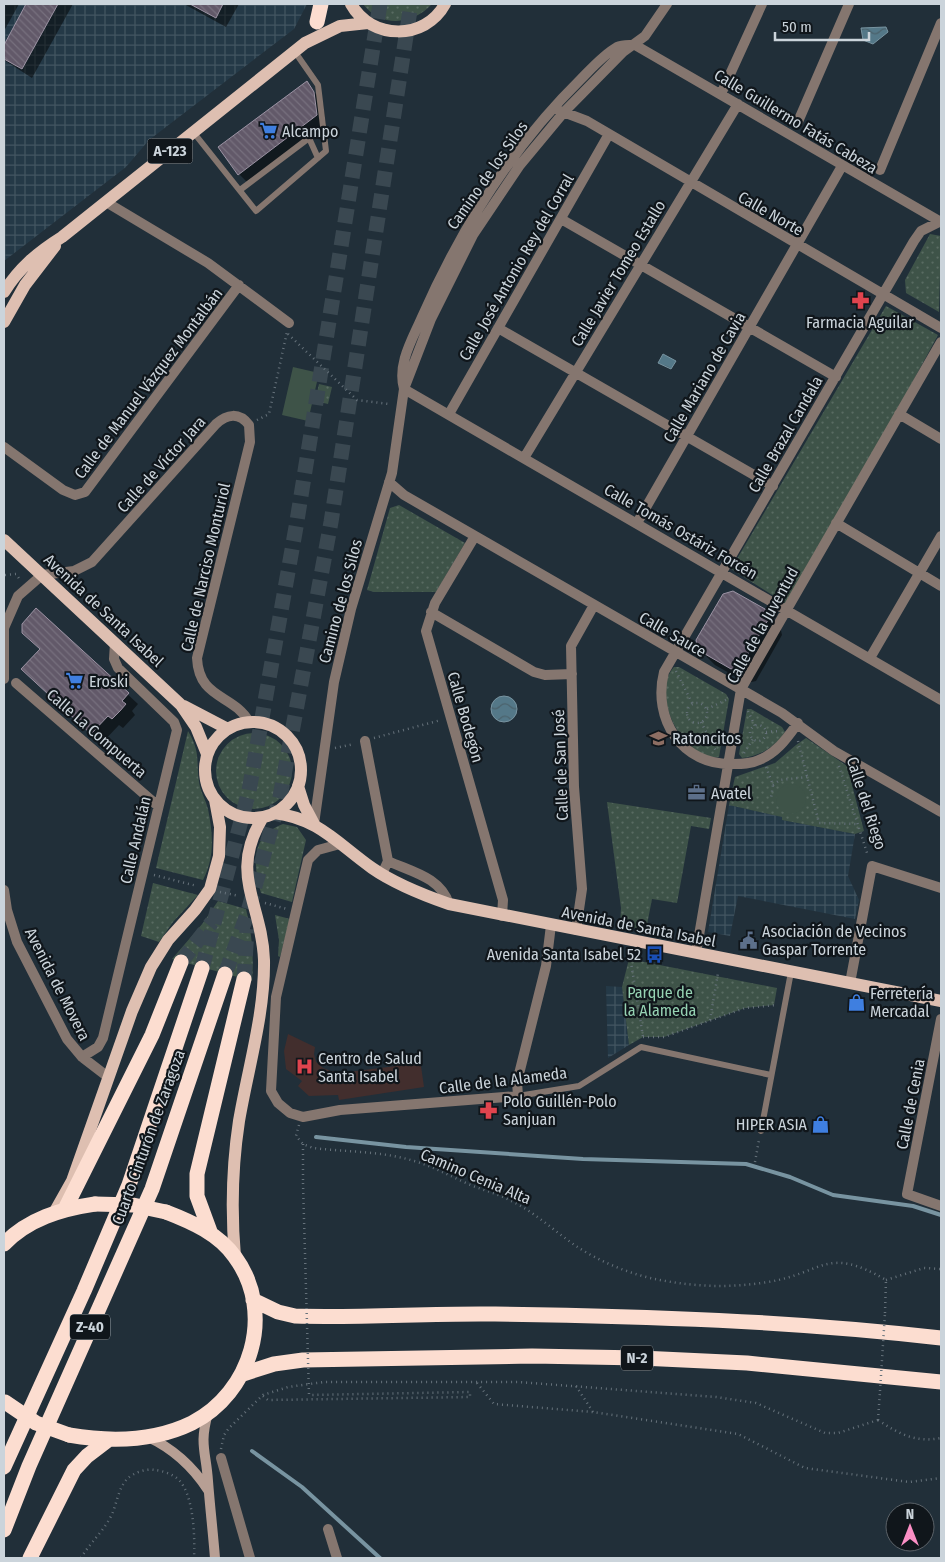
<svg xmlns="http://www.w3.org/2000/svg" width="945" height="1562" font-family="'Fira Sans Condensed',sans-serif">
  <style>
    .industrial { fill: url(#industrial-grid) }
    .medical { fill: #422e2d }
    .green { fill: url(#green-dots) }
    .pitch { fill: #3e5348 }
    .water { fill: url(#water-waves); stroke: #7894a1 }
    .shadow { fill: #0007 }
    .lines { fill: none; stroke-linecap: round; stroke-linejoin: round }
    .stream { stroke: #7894a1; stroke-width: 4 }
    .building { fill: url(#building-back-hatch); stroke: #9c93a4 }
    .highway-tunnel { stroke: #3a4851; stroke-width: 15; stroke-dasharray: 15 8; stroke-linecap: butt }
    .path { stroke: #66727b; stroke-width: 2.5; stroke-dasharray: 1 4; stroke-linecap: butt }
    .lane { stroke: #85766f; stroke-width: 6 }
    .street { stroke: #85766f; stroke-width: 10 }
    .secondary { stroke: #b79f94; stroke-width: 10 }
    .primary { stroke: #debfb1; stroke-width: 12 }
    .highway { stroke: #fcddd0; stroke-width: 15 }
    .path-bridge { stroke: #66727b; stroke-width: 2.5; stroke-dasharray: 1 4; stroke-linecap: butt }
    .highway-bridge { stroke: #fcddd0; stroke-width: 15 }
    .labels { text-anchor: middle; stroke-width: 4.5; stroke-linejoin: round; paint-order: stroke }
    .shield { fill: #10161b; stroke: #939ba1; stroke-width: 1 }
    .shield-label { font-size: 15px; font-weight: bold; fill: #cbd4db }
    .street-label { font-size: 16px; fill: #cbd4db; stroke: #10161b }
    .poi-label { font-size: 16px; fill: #cbd4db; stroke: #10161b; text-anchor: start }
    .park-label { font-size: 16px; fill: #96d3b3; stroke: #10161b }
  </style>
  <defs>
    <pattern id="industrial-grid" width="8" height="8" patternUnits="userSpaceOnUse" patternTransform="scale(1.25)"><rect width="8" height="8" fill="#243947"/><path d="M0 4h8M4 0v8" fill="none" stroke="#425561"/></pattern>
    <pattern id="green-dots" width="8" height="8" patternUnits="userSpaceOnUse" patternTransform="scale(1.25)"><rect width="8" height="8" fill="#3e5348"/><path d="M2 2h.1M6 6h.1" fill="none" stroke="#596b62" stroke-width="1.8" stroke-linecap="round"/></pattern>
    <pattern id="water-waves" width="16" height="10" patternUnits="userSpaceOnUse" patternTransform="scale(1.25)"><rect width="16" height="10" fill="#547888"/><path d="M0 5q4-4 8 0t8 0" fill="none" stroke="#4b626c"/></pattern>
    <pattern id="building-back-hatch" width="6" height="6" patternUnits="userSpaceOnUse" patternTransform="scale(1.25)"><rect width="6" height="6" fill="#625969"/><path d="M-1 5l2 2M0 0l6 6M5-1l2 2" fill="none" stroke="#77707e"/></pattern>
  </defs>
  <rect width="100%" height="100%" fill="#212f39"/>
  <path class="industrial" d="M4 4H307L294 29 149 140 126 167 4 261Z
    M729 805 783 817V820L855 834 848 876 859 900 855 919 738 896 730 936 708 932Z
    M606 986 622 987 629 1045 608 1058Z"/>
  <path class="medical" d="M288 1034 315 1047 314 1054 316 1062 323 1068 331 1071 348 1072 396 1066V1059L421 1066 424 1087 339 1100 338 1095 309 1096 298 1086 302 1081 286 1069 284 1051Z"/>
  <path class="green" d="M363 4H432C413 25 381 28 363 4Z
    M930 234 941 236 939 312 906 293 905 280Z
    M886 306 938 335 836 523 785 603 731 569Z
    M319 384 332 387 328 404 315 401Z
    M399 505 465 543 436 592H374L367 590 390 508Z
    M674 667H679L726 694 729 699 719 757C683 761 649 694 674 667Z
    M747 709H751L782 727 785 732C776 746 759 757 742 758L739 754Z
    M188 731C202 754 195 763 200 787 202 794 206 801 208 809 213 834 215 857 203 880L156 868Z
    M216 771a38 38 0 1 1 76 0a38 38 0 1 1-76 0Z
    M806 738 847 766 864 831 855 834 782 820V817L729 805 735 777 775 763 796 745Z
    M607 802 711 818 709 829 691 826 677 903 652 899 646 930 620 925 621 908Z
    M283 824 297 827 306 840 292 902 261 893C253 865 250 836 283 824Z
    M153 883 198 895 173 922 159 942 141 936Z
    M218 901 246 909C252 934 254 956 252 981L172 959 203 923Z
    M275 915 290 919 280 957 278 956 279 940Z
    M629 959 777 988 774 1005 745 1008 664 1037H643L629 1045 622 987Z"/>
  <path class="pitch" d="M293 367 319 373 308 421 282 415Z
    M776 799a15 15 0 1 1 30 0a15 15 0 1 1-30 0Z"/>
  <path class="water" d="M886 27 888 32 873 44 863 40 861 28Z
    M663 354 676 361 671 369 658 363Z
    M491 709a13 13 0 1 1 26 0a13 13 0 1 1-26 0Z"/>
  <path class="shadow" d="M4 4H19L4 31Z
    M28 4H73L32 78 4 60V47Z
    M184 4H239L226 27Z
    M307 83 323 103 326 126 249 184 239 174Z
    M37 610 138 704 132 711 135 715 123 728 119 725 102 743 33 679 41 650Z
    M765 610 780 626 782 635 756 681 747 683 715 665 700 650Z"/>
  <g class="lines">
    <path class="stream" d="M316 1137 406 1147 583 1159 746 1164 790 1177 833 1195 913 1206 941 1215
      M252 1451 302 1487 380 1558"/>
  </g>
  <path class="building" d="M26 4H58L22 69 4 59V45Z
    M190 4H223L216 18Z
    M307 81 314 92 317 115 238 175 218 147Z
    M733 591 765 609 768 620 741 666 731 669 698 650 696 640 723 594Z
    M36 608 129 693 122 701 126 704 120 711 112 719 108 716 91 734 21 669 40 649 22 633V624Z"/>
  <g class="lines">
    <path class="highway-tunnel" d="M181 962 212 922
      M202 968 249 791 296 527 380 4
      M225 974 247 915 280 797 331 522 411 4
      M244 979 247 929"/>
    <path class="path" d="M288 334 357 400 389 404
      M257 420 269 414 287 332
      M5 575 16 574 20 580
      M676 671 692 703
      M687 713a10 10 0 1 1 20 0a10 10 0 1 1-20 0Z
      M707 709 728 699
      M748 711 755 726
      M701 722 716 751
      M750 733a8 8 0 1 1 16 0a8 8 0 1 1-16 0Z
      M766 732 779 731
      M374 738 441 720
      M798 741 819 823 857 824
      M335 748 354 744
      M744 753 753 739
      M839 766 868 856
      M766 767 773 785 771 798
      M773 785 780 780 807 777
      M154 875 197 886
      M220 892 239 896
      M265 903 287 909
      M630 956 643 1037
      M710 1020 718 973
      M643 1037H664L745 1008 776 1005
      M299 1125 296 1136 303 1144 313 1148C346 1152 382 1151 414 1161 432 1166 448 1175 466 1183 481 1190 497 1193 511 1201 535 1212 554 1231 576 1246 600 1262 632 1275 660 1280 697 1287 731 1288 768 1282 824 1273 826 1245 886 1280
      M303 1144V1183
      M755 1162 759 1140
      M886 1280 924 1268 941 1269
      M885 1313 886 1280
      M477 1383 494 1404 593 1412 738 1434 805 1468 909 1482 941 1478
      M576 1386 593 1412
      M263 1396 268 1400 470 1397V1392L309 1395
      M878 1420C899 1434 916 1443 941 1438
      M878 1420 880 1391
      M221 1449 224 1435 229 1428 263 1395 288 1387 324 1382H518L716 1397 756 1403 825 1433H838L878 1420
      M81 1558C89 1544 102 1533 110 1518 117 1506 117 1490 127 1479 133 1473 146 1468 155 1470 163 1471 173 1474 179 1480 194 1496 195 1538 194 1558"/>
    <path class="lane" d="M194 133 256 211 326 151 318 85 295 52
      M240 190 309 138 318 158
      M518 1096 579 1086 641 1047 771 1075
      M761 1131 791 972"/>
    <path class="street" d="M721 94 762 4
      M558 110 587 121 941 328
      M797 124 849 4
      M880 170 941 23
      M106 202 208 263 289 323
      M561 219 836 377
      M941 222 635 45C629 45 623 44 617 47 603 55 591 69 580 80 512 147 460 231 422 317 412 340 397 364 404 389L941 700
      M498 328 773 486
      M449 414 609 134
      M899 414 941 439
      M4 447 63 490 75 495 85 492 239 285
      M524 458 738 104
      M389 482 404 495 782 713 834 751 941 812
      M637 523 842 166
      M836 523 941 586
      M475 536 435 603 426 631 503 900 502 916
      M431 612 534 672 545 675 572 674
      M4 628 18 596 42 575 74 571 92 562 216 424C227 414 239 412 249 425L250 442 197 658C199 700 233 693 250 723
      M870 658 941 536
      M4 679V623
      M16 683 158 806
      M798 723C787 738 777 753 759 760 751 764 742 764 733 764 682 766 652 719 664 672L914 241 921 231 939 222
      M365 741 388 861 382 874
      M314 824 334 682 351 609 392 473 404 389 431 319 473 235 520 165 564 112 623 52 645 36 667 4
      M340 844 318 850 308 860 276 997 271 1091 278 1103 290 1113 303 1117 340 1110 518 1096 517 1082 546 966 551 925
      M388 861C412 872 440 877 449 904
      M4 890 7 910 17 942 67 1039 82 1057 108 1077
      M576 930 582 889 574 787 571 646 594 605
      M696 953 741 689 941 342
      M850 983 872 866 941 888
      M941 1019 907 1194 941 1206
      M82 1057 98 1047 103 1038 177 730 174 722 118 668 114 659 115 643
      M221 1458 250 1558
      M328 1529 337 1558"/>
    <path class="secondary" d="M208 1413C199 1445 206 1451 208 1481 210 1507 213 1533 215 1558
      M148 1437C174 1449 193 1467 208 1490"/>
    <path class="primary" d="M351 4C371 40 425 41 445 4
      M4 292C19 268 38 252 62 237L305 43 340 26 368 23
      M4 322 25 285 55 246
      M4 540 181 705 196 727 207 754
      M184 706 228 729
      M205 770a48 48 0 1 1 96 0a48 48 0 1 1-96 0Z
      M298 786 304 805 314 824
      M274 813C318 818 338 844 372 868 395 884 423 895 449 904L941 1001
      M54 1213 72 1181 132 1011 151 967 168 940 195 910 210 889 219 856 220 827 215 800
      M235 1257C231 1211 232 1167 239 1121 248 1068 265 1013 264 960 262 902 228 875 263 817"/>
    <path class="highway" d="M317 22 321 4
      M65 1209 152 1035 181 962
      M211 1234 197 1196V1174L244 979
      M4 1244C28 1219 61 1209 95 1204
      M253 1300 278 1312 295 1316C362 1318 429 1313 495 1314 645 1316 793 1321 941 1338
      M243 1374 274 1364 303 1360 532 1356 641 1358 747 1363 941 1382
      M69 1435C110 1442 153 1442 192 1423 251 1393 276 1313 235 1257 219 1234 192 1222 166 1212
      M4 1467 84 1291 129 1185 202 968
      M4 1530 29 1466 152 1189 225 974
      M30 1558 74 1470 87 1456 108 1440"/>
    <path class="path-bridge" d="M303 1183 309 1395
      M880 1391 885 1313"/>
    <path class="highway-bridge" d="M95 1204 133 1205 166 1212
      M5 1402 36 1423 69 1435"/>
  </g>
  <defs>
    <symbol id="supermarket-bare" viewBox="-9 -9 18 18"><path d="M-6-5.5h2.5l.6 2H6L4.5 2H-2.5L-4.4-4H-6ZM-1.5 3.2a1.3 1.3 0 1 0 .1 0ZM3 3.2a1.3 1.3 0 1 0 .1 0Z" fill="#3f7fe0" stroke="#10161b" stroke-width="2.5" paint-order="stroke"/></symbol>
    <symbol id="pharmacy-bare" viewBox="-9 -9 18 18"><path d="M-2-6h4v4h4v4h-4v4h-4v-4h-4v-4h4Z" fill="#e0444e" stroke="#10161b" stroke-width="2.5" paint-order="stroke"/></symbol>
    <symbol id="school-bare" viewBox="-9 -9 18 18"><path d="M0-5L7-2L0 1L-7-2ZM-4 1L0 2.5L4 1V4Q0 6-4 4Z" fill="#8d6e63" stroke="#10161b" stroke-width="2.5" paint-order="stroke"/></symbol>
    <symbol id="office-bare" viewBox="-9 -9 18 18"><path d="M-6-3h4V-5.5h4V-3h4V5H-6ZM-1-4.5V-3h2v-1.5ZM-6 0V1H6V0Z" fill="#5c6f8a" stroke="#10161b" stroke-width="2.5" paint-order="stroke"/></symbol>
    <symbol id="civic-bare" viewBox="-9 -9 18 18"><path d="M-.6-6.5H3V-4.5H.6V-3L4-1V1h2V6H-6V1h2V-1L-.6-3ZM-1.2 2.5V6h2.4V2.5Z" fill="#5c6f8a" stroke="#10161b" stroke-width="2.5" paint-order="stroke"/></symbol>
    <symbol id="bus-bare" viewBox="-9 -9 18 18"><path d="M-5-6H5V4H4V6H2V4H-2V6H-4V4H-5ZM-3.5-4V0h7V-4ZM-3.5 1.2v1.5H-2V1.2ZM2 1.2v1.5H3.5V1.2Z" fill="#1a4fb4" stroke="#10161b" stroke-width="2.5" paint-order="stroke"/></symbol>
    <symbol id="shop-bare" viewBox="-9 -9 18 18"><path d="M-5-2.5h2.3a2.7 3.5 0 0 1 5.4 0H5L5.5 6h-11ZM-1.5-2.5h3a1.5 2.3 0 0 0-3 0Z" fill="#3f7fe0" stroke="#10161b" stroke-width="2.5" paint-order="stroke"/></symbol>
    <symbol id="hospital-bare" viewBox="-9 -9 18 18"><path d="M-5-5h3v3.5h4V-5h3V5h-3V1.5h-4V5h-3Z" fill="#e0444e" stroke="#10161b" stroke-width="2.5" paint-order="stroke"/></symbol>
  </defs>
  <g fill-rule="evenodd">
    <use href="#supermarket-bare" x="256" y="118" width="25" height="25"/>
    <use href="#pharmacy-bare" x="848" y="288" width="25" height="25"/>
    <use href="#supermarket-bare" x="62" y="668" width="25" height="25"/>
    <use href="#school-bare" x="646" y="726" width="25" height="25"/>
    <use href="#office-bare" x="684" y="780" width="25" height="25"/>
    <use href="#civic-bare" x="736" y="928" width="25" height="25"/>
    <use href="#bus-bare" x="642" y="942" width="25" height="25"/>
    <use href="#shop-bare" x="844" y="990" width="25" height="25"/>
    <use href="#hospital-bare" x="292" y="1054" width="25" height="25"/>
    <use href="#pharmacy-bare" x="476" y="1098" width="25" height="25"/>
    <use href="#shop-bare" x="808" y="1112" width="25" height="25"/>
  </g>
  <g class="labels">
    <g class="shield">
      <rect x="147.5" y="138.5" width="45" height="25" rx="4"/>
      <rect x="70" y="1314.5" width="40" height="25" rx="4"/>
      <rect x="621" y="1345.5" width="32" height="25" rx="4"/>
    </g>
    <g class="shield-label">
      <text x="170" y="156">A-123</text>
      <text x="90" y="1332">Z-40</text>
      <text x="637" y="1363">N-2</text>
    </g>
    <g class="street-label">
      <text transform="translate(796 121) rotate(31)" y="6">Calle Guillermo Fatás Cabeza</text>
      <text transform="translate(487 175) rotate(-55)" y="6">Camino de los Silos</text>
      <text transform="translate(771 213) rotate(30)" y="6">Calle Norte</text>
      <text transform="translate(516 267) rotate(-60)" y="6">Calle José Antonio Rey del Corral</text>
      <text transform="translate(618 273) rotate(-59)" y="6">Calle Javier Tomeo Estallo</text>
      <text transform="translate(704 377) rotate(-60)" y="6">Calle Mariano de Cavia</text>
      <text transform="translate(148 383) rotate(-53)" y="6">Calle de Manuel Vázquez Montalbán</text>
      <text transform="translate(785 434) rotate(-60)" y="6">Calle Brazal Candala</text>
      <text transform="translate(161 464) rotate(-48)" y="6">Calle de Víctor Jara</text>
      <text transform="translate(681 531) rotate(30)" y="6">Calle Tomás Ostáriz Forcén</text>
      <text transform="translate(205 567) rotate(-77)" y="6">Calle de Narciso Monturiol</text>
      <text transform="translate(340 601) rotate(-75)" y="6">Camino de los Silos</text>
      <text transform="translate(104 610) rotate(43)" y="6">Avenida de Santa Isabel</text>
      <text transform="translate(762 625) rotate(-61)" y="6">Calle de la Juventud</text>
      <text transform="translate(673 634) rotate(30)" y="6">Calle Sauce</text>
      <text transform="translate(466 717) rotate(74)" y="6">Calle Bodegón</text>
      <text transform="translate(97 733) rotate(41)" y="6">Calle La Compuerta</text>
      <text transform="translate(560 765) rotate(-92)" y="6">Calle de San José</text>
      <text transform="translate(867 803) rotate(72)" y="6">Calle del Riego</text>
      <text transform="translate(135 840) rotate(-77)" y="6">Calle Andalán</text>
      <text transform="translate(639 926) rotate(11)" y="6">Avenida de Santa Isabel</text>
      <text transform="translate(58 984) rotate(63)" y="6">Avenida de Movera</text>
      <text transform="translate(503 1080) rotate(-7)" y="6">Calle de la Alameda</text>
      <text transform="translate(910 1104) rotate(-79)" y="6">Calle de Cenia</text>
      <text transform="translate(148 1137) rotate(-70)" y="6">Cuarto Cinturón de Zaragoza</text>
      <text transform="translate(476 1176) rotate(23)" y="6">Camino Cenia Alta</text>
    </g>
    <g class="poi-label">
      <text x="282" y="137">Alcampo</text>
      <text x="860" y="328" text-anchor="middle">Farmacia Aguilar</text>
      <text x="89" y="687">Eroski</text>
      <text x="672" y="744">Ratoncitos</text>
      <text x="711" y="799">Avatel</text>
      <text x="762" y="937">Asociación de Vecinos<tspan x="762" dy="18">Gaspar Torrente</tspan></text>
      <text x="641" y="960" text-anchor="end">Avenida Santa Isabel 52</text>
      <text x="870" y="999">Ferretería<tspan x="870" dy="18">Mercadal</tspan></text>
      <text x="318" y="1064">Centro de Salud<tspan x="318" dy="18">Santa Isabel</tspan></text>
      <text x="503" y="1107">Polo Guillén-Polo<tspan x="503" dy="18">Sanjuan</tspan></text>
      <text x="807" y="1130" text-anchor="end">HIPER ASIA</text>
    </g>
    <g class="park-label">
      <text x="660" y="998">Parque de<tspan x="660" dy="18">la Alameda</tspan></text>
    </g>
  </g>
  <rect width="945" height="1562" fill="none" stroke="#cbd4db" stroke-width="10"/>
  <g transform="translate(910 1527)"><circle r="24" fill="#10161b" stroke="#5b6268"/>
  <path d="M0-4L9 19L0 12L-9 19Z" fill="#fb8fc5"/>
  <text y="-8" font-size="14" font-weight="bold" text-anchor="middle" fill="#cbd4db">N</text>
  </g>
  <path d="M775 32v8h94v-8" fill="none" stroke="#cbd4db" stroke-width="2.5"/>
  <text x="782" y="32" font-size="15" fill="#cbd4db" stroke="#10161b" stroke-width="4" paint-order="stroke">50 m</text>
</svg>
